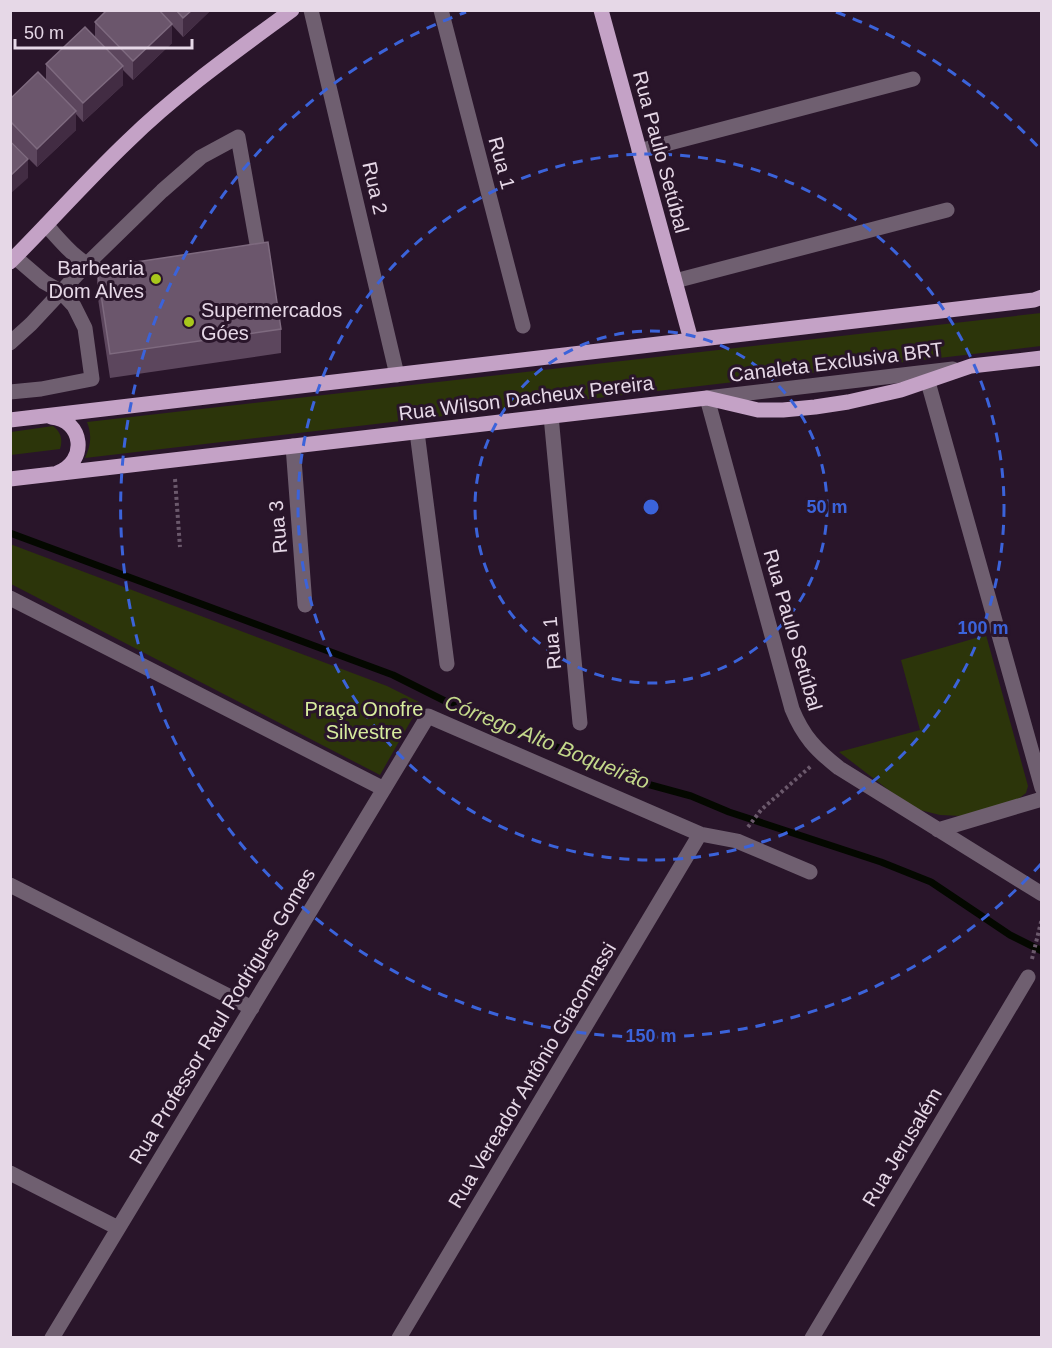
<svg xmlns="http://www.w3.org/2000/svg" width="1052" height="1348" font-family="Arial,sans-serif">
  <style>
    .green { fill: #2c350a }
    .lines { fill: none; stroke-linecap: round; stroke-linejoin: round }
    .stream { stroke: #040800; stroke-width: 7 }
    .path { stroke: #6b596c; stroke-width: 4; stroke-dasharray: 3 3; stroke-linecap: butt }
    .minor { stroke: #6f5f70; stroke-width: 15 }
    .major { stroke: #c4a2c6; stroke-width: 15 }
    .wall { fill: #5c465d }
    .shaded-wall { fill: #422c43 }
    .building { fill: #6b566c; stroke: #7e6a7f; stroke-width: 1.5 }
    .ring { fill: none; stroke: #3b63da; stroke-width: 3; stroke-dasharray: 10 8 }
    .poi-dot { fill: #a8c71c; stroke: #29152a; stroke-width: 2 }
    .labels { text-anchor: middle; stroke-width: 6; stroke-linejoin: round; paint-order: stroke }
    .street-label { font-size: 20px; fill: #e6d8e7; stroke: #29152a }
    .poi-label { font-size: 20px; fill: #e6d8e7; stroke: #29152a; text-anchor: end }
    .park-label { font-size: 20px; fill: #d7ec9e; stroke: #29152a }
    .water-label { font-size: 21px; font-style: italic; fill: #c4d98b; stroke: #29152a }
    .centre { fill: #3b63da; stroke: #29152a; stroke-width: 3 }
    .ring-label { font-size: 18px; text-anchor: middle; font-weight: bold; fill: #3b63da; stroke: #29152a; stroke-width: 6; stroke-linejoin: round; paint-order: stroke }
  </style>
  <rect width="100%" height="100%" fill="#29152a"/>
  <path class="green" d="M1041 313V346L85 458C91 445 92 435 87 422Z
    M53 426C61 432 63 440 60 449L11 455V432Z
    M10 544 387 686 421 703 380 775 11 584Z
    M986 635 1028 786 1026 793 1017 800 962 816 940 815 920 810 903 801 839 752 920 730 901 660Z"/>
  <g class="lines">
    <path class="stream" d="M10 533 393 675 467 712 577 755 625 778 691 796 729 812 881 862 931 882 1010 935 1042 951"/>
    <path class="path" d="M175 479 180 547
      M748 827 761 810 811 766
      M1032 959 1042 918"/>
    <path class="minor" d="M311 10 397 375
      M441 10 523 326
      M639 151 913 79
      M46 225C62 242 78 264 102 271 106 272 112 271 117 271
      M675 281 947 210
      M10 343 31 324 87 264 162 191 201 157 238 137 260 261H257
      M953 369 707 398 792 709C803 736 816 750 839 768L1042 894
      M928 382 1042 788
      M10 392 41 389 92 379 85 328 74 306 60 291 44 282 15 257
      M551 416 580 723
      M417 432 447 664
      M293 446 305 605
      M10 598 384 789
      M938 830 1042 799
      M10 885 252 1008
      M10 1173 118 1228
      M52 1338 428 716 700 834 737 841 810 872
      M399 1338 700 834
      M812 1338 1028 977"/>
    <path class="major" d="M601 10 691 340
      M10 262C50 222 87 180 128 141 178 92 235 52 292 10
      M51 417C84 420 88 462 57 473
      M10 420 1034 300 1042 297
      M10 479 707 398 758 410H783L815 407 848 402 901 390 971 366 1042 358"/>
  </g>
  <path class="wall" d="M107 10H211L183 37 172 25V43L133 80 123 70V85L83 122 76 114V130L37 167 10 140V99L46 80V64L95 37V22Z
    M97 268 281 329V353L110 378 97 292Z"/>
  <path class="shaded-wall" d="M192 10H211L183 37V18Z
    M172 24V43L133 80V61Z
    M123 66V85L83 122V103Z
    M76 111V130L37 167V149Z
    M28 159V178L10 194V176Z"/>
  <path class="building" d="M107 10H159L172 24 133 61 95 22Z
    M176 10H192L183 18Z
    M85 27 123 66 83 103 46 64Z
    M38 72 76 111 37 149 10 121V99Z
    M10 141 28 159 10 176Z
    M268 242 281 329 110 354 97 268Z"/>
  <g class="ring">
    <circle cx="651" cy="507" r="176"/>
    <circle cx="651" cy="507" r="353"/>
    <path d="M1041 864A529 529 0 1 1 466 12M836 12A529 529 0 0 1 1041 150"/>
  </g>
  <g class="poi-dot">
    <circle cx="156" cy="279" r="6"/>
    <circle cx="189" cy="322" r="6"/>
  </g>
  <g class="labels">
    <g class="street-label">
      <text transform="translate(661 152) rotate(75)" y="7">Rua Paulo Setúbal</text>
      <text transform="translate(502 163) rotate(75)" y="7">Rua 1</text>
      <text transform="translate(375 188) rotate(77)" y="7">Rua 2</text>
      <text transform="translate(836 362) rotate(-7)" y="7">Canaleta Exclusiva BRT</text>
      <text transform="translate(526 398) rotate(-7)" y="7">Rua Wilson Dacheux Pereira</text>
      <text transform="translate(278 527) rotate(-95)" y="7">Rua 3</text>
      <text transform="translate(793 630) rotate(74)" y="7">Rua Paulo Setúbal</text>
      <text transform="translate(552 643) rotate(-95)" y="7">Rua 1</text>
      <text transform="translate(222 1016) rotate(-59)" y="7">Rua Professor Raul Rodrigues Gomes</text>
      <text transform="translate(532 1075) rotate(-59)" y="7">Rua Vereador Antônio Giacomassi</text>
      <text transform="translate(902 1147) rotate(-59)" y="7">Rua Jerusalém</text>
    </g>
    <g class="poi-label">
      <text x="144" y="275">Barbearia<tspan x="144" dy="23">Dom Alves</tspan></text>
      <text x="201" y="317" text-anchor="start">Supermercados<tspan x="201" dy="23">Góes</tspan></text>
    </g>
    <g class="park-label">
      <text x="364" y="716">Praça Onofre<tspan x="364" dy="23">Silvestre</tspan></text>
    </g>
    <g class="water-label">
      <text transform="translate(547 742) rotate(22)" y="7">Córrego Alto Boqueirão</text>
    </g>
  </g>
  <circle cx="651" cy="507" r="9" class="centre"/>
  <g class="ring-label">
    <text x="827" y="513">50 m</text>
    <text x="983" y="634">100 m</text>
    <text x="651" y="1042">150 m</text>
  </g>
  <rect width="1052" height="1348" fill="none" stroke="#e6d8e7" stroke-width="24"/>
  <path d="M15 39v9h177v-9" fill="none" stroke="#e6d8e7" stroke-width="3"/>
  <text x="24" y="39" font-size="18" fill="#e6d8e7" stroke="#29152a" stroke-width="4.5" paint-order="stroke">50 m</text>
</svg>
